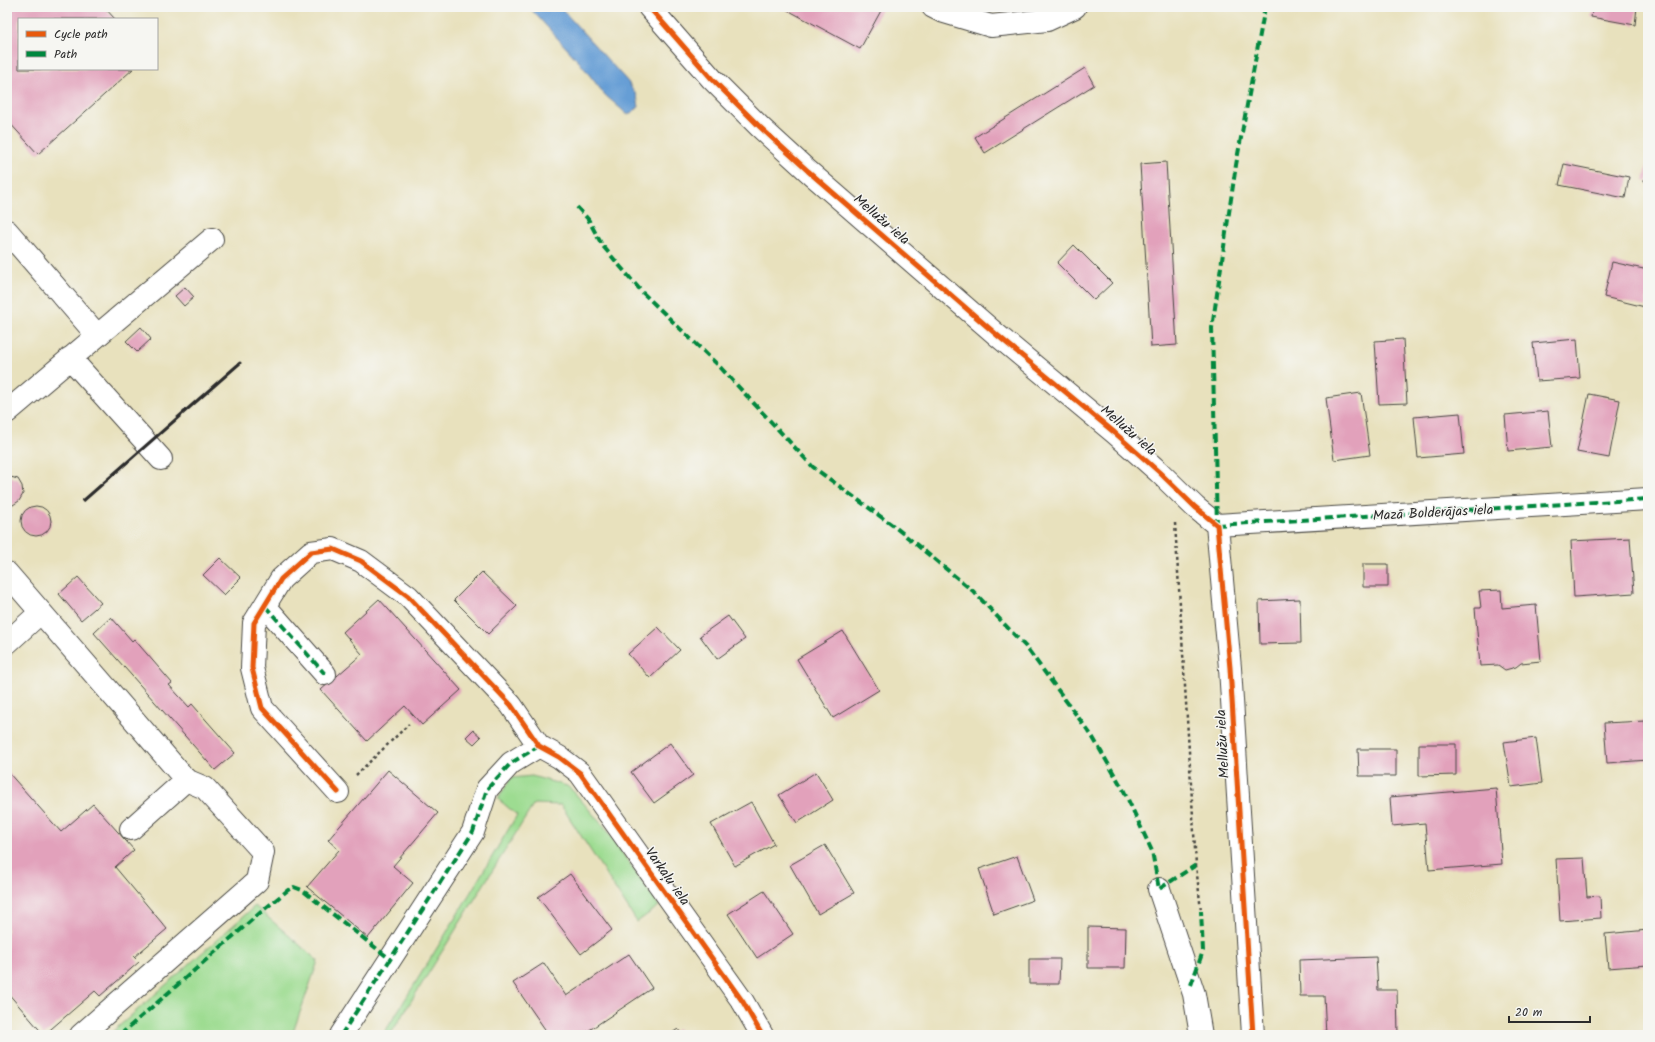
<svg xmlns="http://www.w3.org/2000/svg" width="1655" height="1042" font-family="Kalam,sans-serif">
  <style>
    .green { fill: #9ddc91; stroke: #64845e }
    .water { fill: #669ed5; stroke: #486480 }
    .building { fill: #e2a1bb }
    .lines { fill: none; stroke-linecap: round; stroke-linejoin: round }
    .minor-casing { stroke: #474641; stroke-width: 24 }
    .path { stroke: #474641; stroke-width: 2.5; stroke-dasharray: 3 3; stroke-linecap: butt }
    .minor { stroke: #fff; stroke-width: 22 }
    .rail { stroke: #2b2b2b; stroke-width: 3 }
    .quiet { stroke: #00873e; stroke-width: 4; stroke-dasharray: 8 4; stroke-linecap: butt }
    .cycleway-casing { stroke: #f6f6f2; stroke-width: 8 }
    .cycleway { stroke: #e8590c; stroke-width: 5 }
    .labels { text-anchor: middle; stroke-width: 3; stroke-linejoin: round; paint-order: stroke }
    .street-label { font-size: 14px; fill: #2b2b2b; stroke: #f6f6f2 }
  </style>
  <rect width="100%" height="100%" fill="#f6f6f2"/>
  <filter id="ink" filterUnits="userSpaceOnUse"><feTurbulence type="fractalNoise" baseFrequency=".025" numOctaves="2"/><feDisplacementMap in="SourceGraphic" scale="8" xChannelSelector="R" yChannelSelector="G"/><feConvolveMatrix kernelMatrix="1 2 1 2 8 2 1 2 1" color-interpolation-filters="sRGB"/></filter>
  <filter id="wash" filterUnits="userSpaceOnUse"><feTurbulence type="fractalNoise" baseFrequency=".012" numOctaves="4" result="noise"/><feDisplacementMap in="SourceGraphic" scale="16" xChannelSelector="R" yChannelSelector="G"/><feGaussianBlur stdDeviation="0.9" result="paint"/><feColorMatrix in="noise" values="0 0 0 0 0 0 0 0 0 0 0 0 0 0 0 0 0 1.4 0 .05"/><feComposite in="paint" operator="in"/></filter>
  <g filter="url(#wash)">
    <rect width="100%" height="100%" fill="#e8e1bd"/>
    <path class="green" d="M532 776 567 786 574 792 604 827 659 906 637 922 561 805 534 804 390 1035H383L445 935 517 815 498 799 511 778Z
      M255 906 318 961 292 1035H109Z"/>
    <path class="water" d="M529 7H560L628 82 637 96 639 107 628 115 605 95 580 63Z"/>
    <g id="blocks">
      <path class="building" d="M7 7H104L115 19H19V69H133L38 154 7 120Z
        M782 7H883L860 49Z
        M1593 7H1637L1635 25 1591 17Z
        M1085 68 1094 85 985 153 975 137Z
        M1166 162 1177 345 1151 347 1140 164Z
        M1564 164 1629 177 1625 198 1559 185Z
        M1647 165 1648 166V182L1644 181Z
        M1074 245 1112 283 1094 300 1057 263Z
        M1612 262 1648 270V294L1645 307 1604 297Z
        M185 287 194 297 184 306 175 296Z
        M141 327 151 339 137 352 126 341Z
        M1403 339 1407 403 1379 404 1375 341Z
        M1577 339 1580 378 1537 381 1533 343Z
        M1361 393 1370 455 1334 460 1326 398Z
        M1589 394 1620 400 1609 458 1577 452Z
        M1548 411 1552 447 1508 451 1505 415Z
        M1460 413 1464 454 1418 458 1414 417Z
        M7 476 18 479 22 486 23 494 19 501 13 505 7 506Z
        M21 521a15 15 0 1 1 30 0a15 15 0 1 1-30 0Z
        M1630 538 1634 593 1574 597 1571 541Z
        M220 558 241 578 224 595 203 575Z
        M1363 564H1388V587H1363Z
        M482 572 517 606 488 634 454 600Z
        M78 577 101 603 81 620 59 594Z
        M1501 590 1502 608 1536 605 1541 661 1521 663 1516 667 1505 670 1498 665 1480 666 1475 608H1481L1479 591Z
        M379 599 461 690 422 725 405 706 367 741 321 690 362 654 343 632Z
        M1300 599 1301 643 1260 644 1259 601Z
        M728 616 745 639 717 659 700 636Z
        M111 617 132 641 134 639 172 683 169 685 189 707 192 704 235 753 215 770 94 633Z
        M658 627 680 650 650 678 628 654Z
        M843 631 879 690 833 718 797 659Z
        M1645 721 1648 760 1607 763 1604 723Z
        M473 730 481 737 474 744 466 737Z
        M1536 738 1542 783 1511 787 1504 742Z
        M670 743 693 775 654 803 631 772Z
        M1419 744H1456V775L1419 776Z
        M1358 749H1396V776H1359Z
        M388 770 438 813 393 866 413 883 368 938 307 887 339 850 328 840Z
        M7 771 61 832 93 804 134 850 115 867 167 929 134 957 139 962 100 996 95 991 44 1035 7 992Z
        M816 772 833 800 797 823 779 795Z
        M1496 788 1502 864 1429 870 1425 823 1392 826 1390 797Z
        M751 802 774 844 735 866 711 824Z
        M825 845 854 893 818 914 790 865Z
        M1017 856 1033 900 994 914 979 869Z
        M1584 858 1587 897 1600 896 1601 918 1560 921 1556 859Z
        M570 874 612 930 581 954 538 897Z
        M764 891 793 934 757 958 728 914Z
        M1088 927 1126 928 1125 968H1088Z
        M1648 930V965L1608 968 1605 934Z
        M629 954 652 988 582 1035H549L513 983 544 963 566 996Z
        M1376 957 1378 990H1397L1398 1035H1326L1324 996H1300L1299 960Z
        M1029 959H1060L1059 984H1029Z
        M678 1029 682 1035H669Z"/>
    </g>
  </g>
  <g filter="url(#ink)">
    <use href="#blocks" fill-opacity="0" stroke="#474641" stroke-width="1"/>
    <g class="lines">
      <defs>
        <path id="minor" d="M649 7 712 79 760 127 808 171 997 335 1115 433 1159 472 1195 507 1217 525 1230 668 1253 1035
          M933 7 941 11 991 26 1047 20 1075 7
          M7 231 97 335
          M70 358 161 459
          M7 412 212 239
          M1217 525 1648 499
          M7 573 186 780 205 788 263 852 257 881 81 1035
          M265 606 325 674
          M7 643 41 612
          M338 792 262 708 252 668 254 623 281 579 311 552 333 549 361 561 408 596 511 705 539 746 559 757 580 773 743 1002 762 1035
          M131 829 186 780
          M1159 889 1194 994 1201 1035
          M341 1035 473 832 487 789 511 763 539 746"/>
      </defs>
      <use href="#minor" class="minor-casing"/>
      <path class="path" d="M1175 523 1196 865 1201 911
        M356 775 409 724"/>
      <use href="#minor" class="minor"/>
      <path class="rail" d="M83 501 240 363"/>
      <path class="quiet" d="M577 207 588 219 602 245 642 292 721 368 813 467 895 527 973 591 1026 647 1092 736 1124 791 1152 851 1159 889 1196 865
        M1217 525 1648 499
        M1217 526 1212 328 1236 165 1265 7
        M265 606 325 674
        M1191 985 1203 951 1201 911
        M120 1035 261 912 288 890 294 887 302 890 390 959
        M341 1035 473 832 487 789 511 763 539 746"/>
      <defs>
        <path id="cycleway" d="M649 7 712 79 760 127 808 171 997 335 1115 433 1159 472 1195 507 1217 525 1230 668 1253 1035
          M338 792 262 708 252 668 254 623 281 579 311 552 333 549 361 561 408 596 511 705 539 746 559 757 580 773 743 1002 762 1035"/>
      </defs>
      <use href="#cycleway" class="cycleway-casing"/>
      <use href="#cycleway" class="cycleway"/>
    </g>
  </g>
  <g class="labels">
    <g class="street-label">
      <text transform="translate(882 219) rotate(41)" y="5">Mellužu iela</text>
      <text transform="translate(1129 430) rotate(41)" y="5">Mellužu iela</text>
      <text transform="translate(1433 512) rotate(-3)" y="5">Mazā Bolderājas iela</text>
      <text transform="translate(1222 744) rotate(-93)" y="5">Mellužu iela</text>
      <text transform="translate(668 876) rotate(55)" y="5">Varkaļu iela</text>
    </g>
  </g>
  <rect width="1655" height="1042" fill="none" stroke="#f6f6f2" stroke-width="24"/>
  <rect x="18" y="18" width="140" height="52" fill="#f6f6f2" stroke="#a5a5a2"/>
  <rect x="26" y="31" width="20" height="6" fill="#e8590c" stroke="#a5a5a2"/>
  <text x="54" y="38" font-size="12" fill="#2b2b2b">Cycle path</text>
  <rect x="26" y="51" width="20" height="6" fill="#00873e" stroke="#a5a5a2"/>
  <text x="54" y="58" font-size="12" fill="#2b2b2b">Path</text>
  <path d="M1509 1016v6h81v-6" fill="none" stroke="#2b2b2b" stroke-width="2"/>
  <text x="1515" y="1016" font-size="12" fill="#2b2b2b" stroke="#f6f6f2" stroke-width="3" paint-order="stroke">20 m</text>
</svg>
